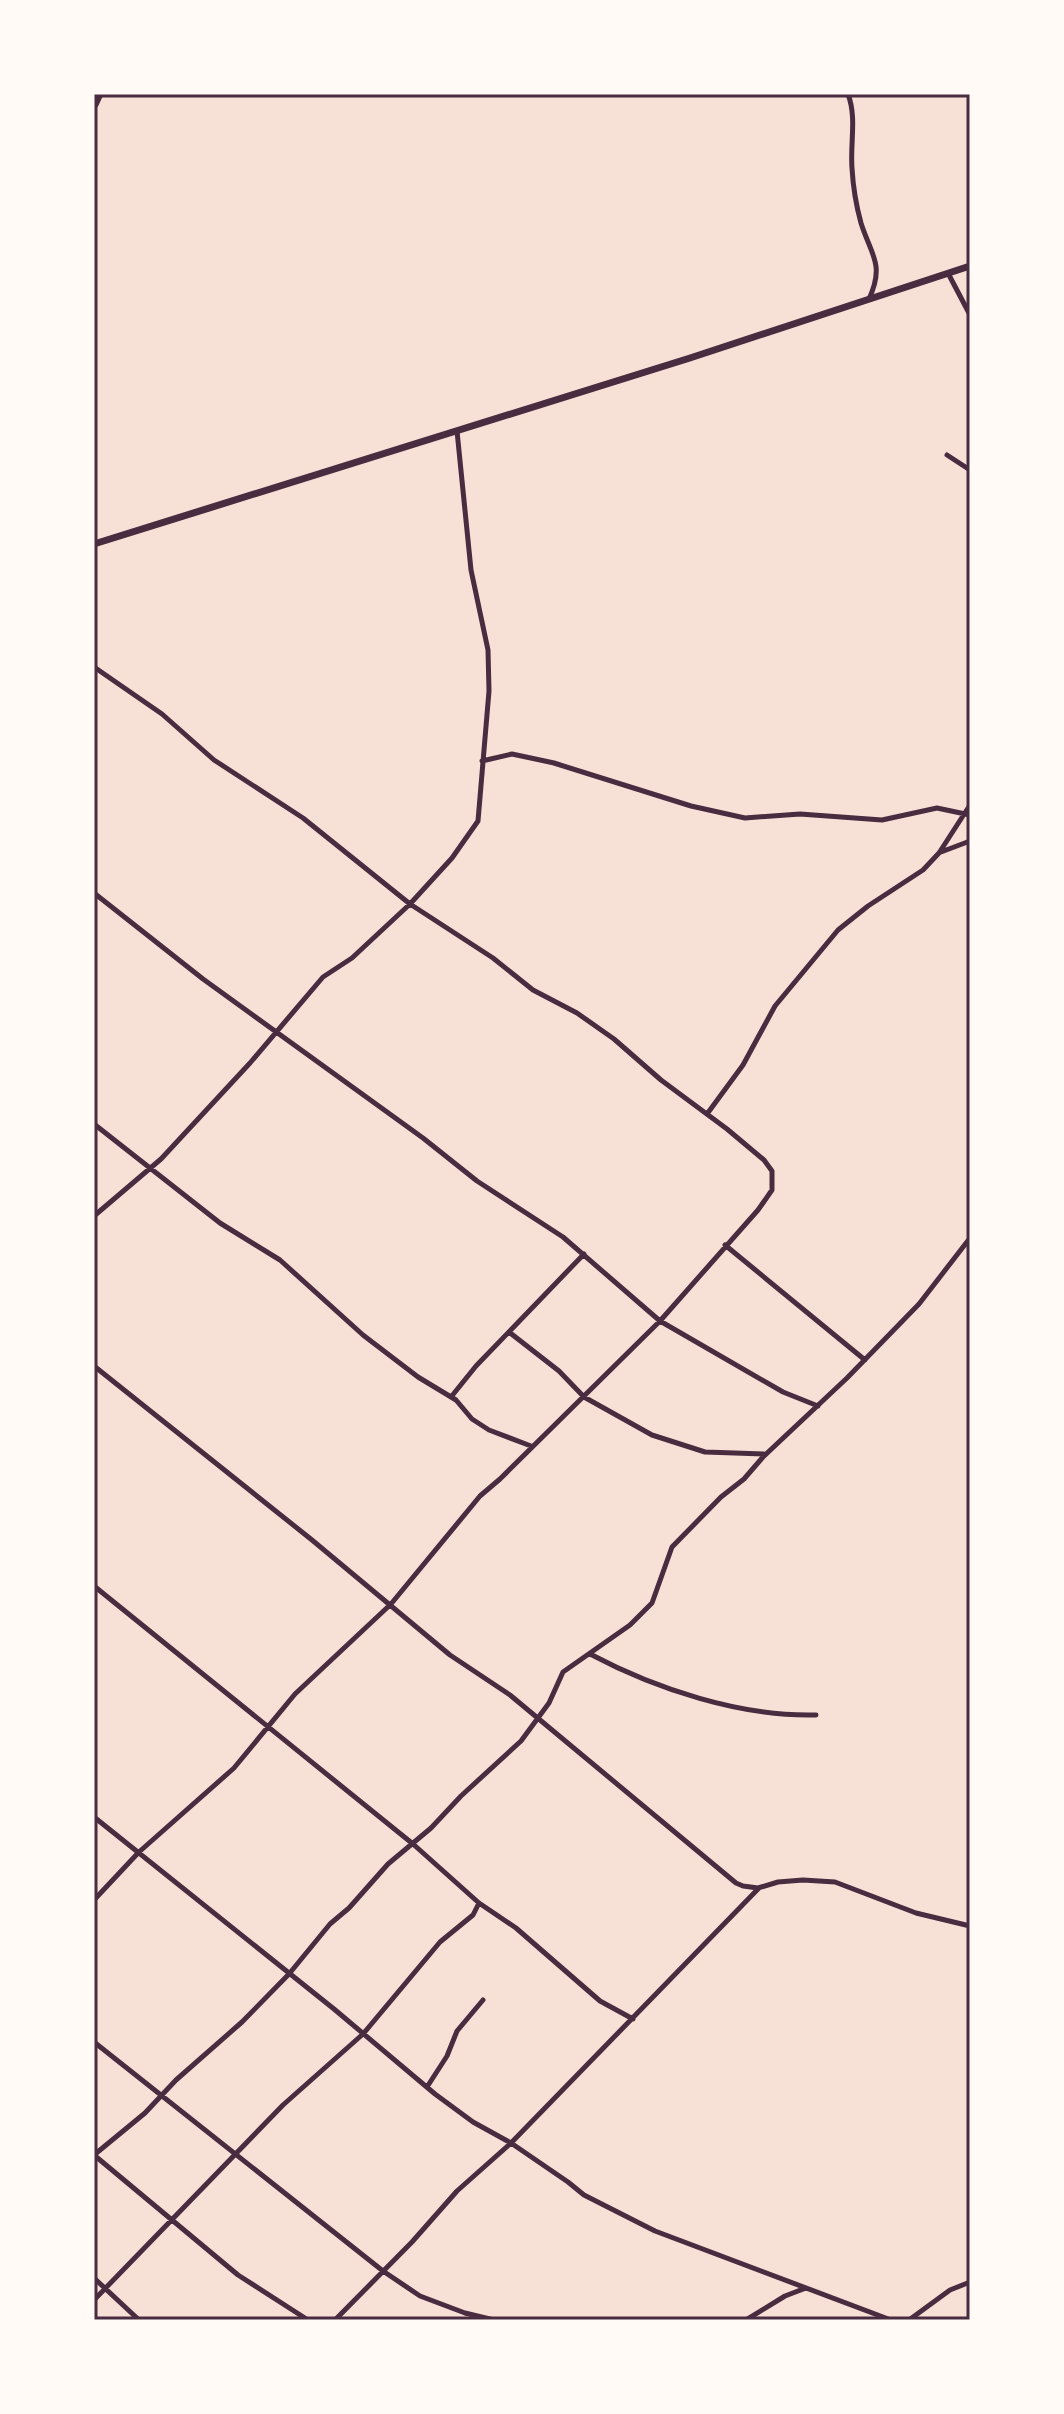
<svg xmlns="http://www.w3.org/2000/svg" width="1064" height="2414" font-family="'Times New Roman',serif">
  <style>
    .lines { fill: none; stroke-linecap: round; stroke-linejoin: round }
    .minor { stroke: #4a2c40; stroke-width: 5 }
    .secondary { stroke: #4a2c40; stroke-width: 7 }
    .neatline { fill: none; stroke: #4a2c40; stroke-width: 3 }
  </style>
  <rect width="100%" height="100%" fill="#f7e1d7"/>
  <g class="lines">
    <path class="minor" d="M848 94C857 118 850 143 852 168 853 186 856 205 861 223 871 255 885 264 869 299
      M94 98V114
      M96 105 101 94
      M949 275 970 315
      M947 455 970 470
      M94 667 162 714 214 760 303 818 410 904 493 958 533 990 577 1013 614 1039 661 1080 727 1129 764 1160 772 1171V1190L758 1210 660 1321 500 1479 480 1496 391 1604 295 1694 234 1768 139 1852 94 1900
      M482 761 512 754 554 763 691 806 745 818 800 814 882 820 937 808 970 815
      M941 852 970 841
      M94 893 203 979 423 1138 477 1181 563 1237 660 1321 783 1392 818 1406
      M707 1114 743 1065 775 1006 838 930 868 906 923 870 939 853 970 805
      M94 1124 220 1223 280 1260 363 1335 418 1377 456 1400 472 1419 489 1430 531 1446
      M94 1216 161 1159 250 1063 323 977 352 958 410 904 452 858 478 821 489 691 488 650 471 570 457 431
      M725 1245 865 1360
      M509 1332 559 1371 584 1397 652 1435 705 1452 764 1454
      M94 1366 312 1540 450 1655 510 1695 736 1883 743 1886 758 1888 778 1882 803 1880 835 1882 916 1913 970 1926
      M451 1397 476 1366 584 1254
      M94 1586 413 1844 479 1903 516 1928 600 2001 633 2019
      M590 1654C656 1689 741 1717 816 1715
      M94 1817 334 2009 435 2094 473 2122 511 2143 568 2182 584 2195 655 2231 891 2320
      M94 2042 383 2271 420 2296 465 2313 494 2320
      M427 2087 447 2056 457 2031 483 2000
      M94 2155 145 2113 176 2080 242 2022 289 1974 330 1924 349 1908 388 1864 431 1828 461 1796 521 1741 549 1703 563 1672 630 1625 652 1603 672 1547 721 1497 744 1479 763 1457 847 1378 919 1304 970 1238
      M94 2155 238 2275 308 2320
      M94 2278 139 2320
      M94 2300 283 2105 363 2034 440 1942 473 1915 479 1903
      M335 2320 412 2242 457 2191 511 2143 758 1889
      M746 2320 785 2296 806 2288
      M909 2320 950 2290 970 2282"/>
    <path class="secondary" d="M94 544 690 358 970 266"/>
  </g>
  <rect width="1064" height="2414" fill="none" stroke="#fffaf5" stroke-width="192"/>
  <rect x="96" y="96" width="872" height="2222" class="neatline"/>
</svg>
